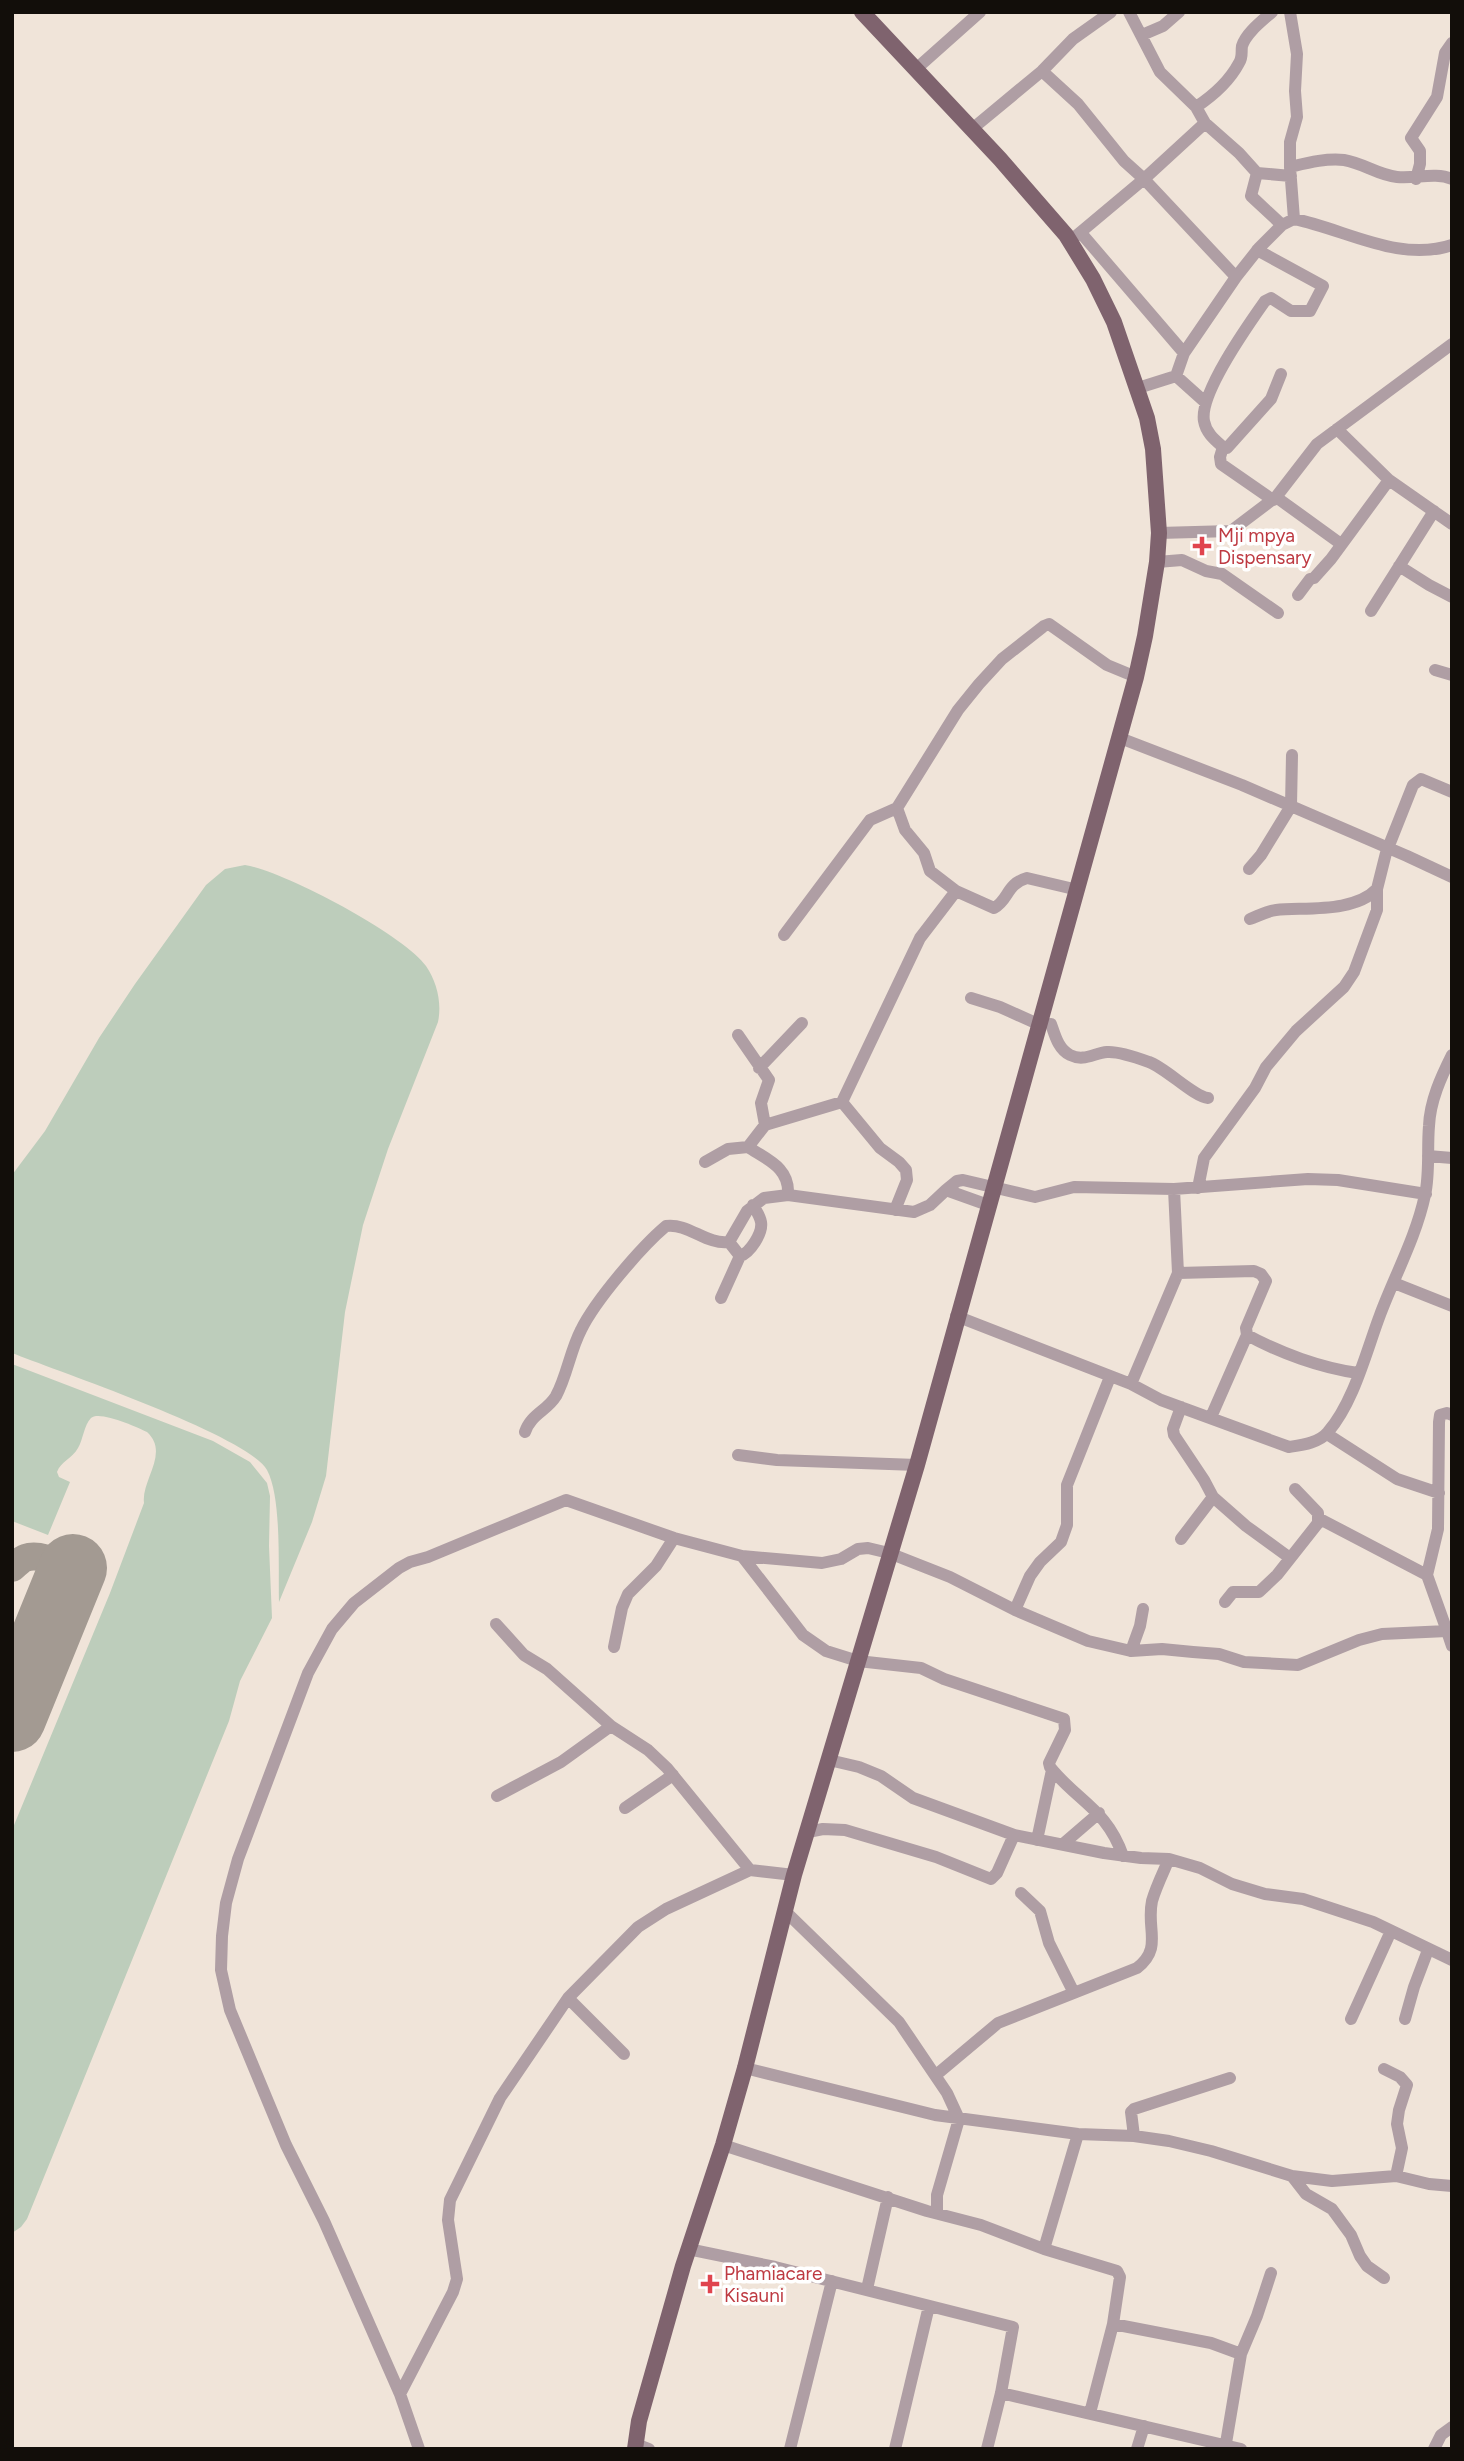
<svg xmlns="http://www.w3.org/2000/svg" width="1464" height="2461" font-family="Figtree,sans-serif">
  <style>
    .grass { fill: #bdcdbb }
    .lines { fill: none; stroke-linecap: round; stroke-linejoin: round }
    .taxiway { stroke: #a39a92; stroke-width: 28 }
    .runway { stroke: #a39a92; stroke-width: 68 }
    .minor { stroke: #af9ea4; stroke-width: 12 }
    .major { stroke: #7f636e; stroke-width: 16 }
    .health-dot { fill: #e0444e; stroke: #fff; stroke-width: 2.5 }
    .labels { text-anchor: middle; stroke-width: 7; stroke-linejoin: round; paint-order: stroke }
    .health-label { font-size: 19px; fill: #be3a42; stroke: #fff; text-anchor: start }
  </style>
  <rect width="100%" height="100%" fill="#f0e4d9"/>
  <path class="grass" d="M245 865C282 870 405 935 426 966 437 982 442 1003 438 1022L388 1149 363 1225 345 1312 326 1476 312 1522 279 1602C278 1568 282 1498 267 1470 249 1436 57 1371 12 1353V1175L45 1131 99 1038 135 984 206 885 225 869Z
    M12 1364 213 1441 250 1462 267 1483 270 1496 269 1546 272 1618 240 1681 229 1721 27 2219 21 2227 12 2233V1830L110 1593 144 1503C141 1480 170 1453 147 1432 137 1427 99 1410 91 1418 84 1425 83 1440 78 1448 72 1459 61 1461 57 1472L59 1477 70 1482 48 1535 12 1521Z"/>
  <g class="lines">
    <path class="taxiway" d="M12 1568C16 1565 21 1559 25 1558 49 1550 88 1579 78 1605 71 1621 58 1622 46 1634
      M12 1667 25 1687"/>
    <path class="runway" d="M12 1718 73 1568"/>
    <path class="minor" d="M1129 12 1160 72 1196 107 1205 123 1239 153 1257 173 1291 176
      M1290 12 1297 54 1295 91 1297 117 1290 142V167L1294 219
      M1142 35 1163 26 1179 12
      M916 69 980 12
      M1042 71 1078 104 1124 161 1144 179 1236 277
      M1196 107C1214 95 1229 82 1239 63 1243 57 1241 52 1242 46 1246 33 1262 21 1272 12
      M972 129 1042 71 1073 39 1111 12
      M1290 167C1307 163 1326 158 1344 160 1363 163 1378 175 1397 177 1415 179 1435 172 1452 179
      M1257 173 1251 196 1282 225
      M1416 179 1420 164V151L1411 138 1437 97 1445 53 1452 43
      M1081 233 1184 353
      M1070 241 1144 179 1205 123
      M1257 250 1323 286 1310 311H1291L1271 298 1265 301C1248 325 1199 394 1204 421 1206 433 1215 440 1223 447L1227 448 1271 399 1281 374
      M1176 376 1205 402
      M1138 388 1176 376 1184 353 1236 277 1259 248 1282 225 1294 219C1345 229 1399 263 1452 245
      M1337 429 1389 480 1452 524
      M1223 447 1220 457 1221 464 1273 500
      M1276 497 1341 544
      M1159 533 1231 531 1276 497 1317 444 1452 344
      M1157 562 1182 560 1206 571 1222 574 1278 613
      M1399 566 1429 585 1452 597
      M1298 595 1310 579 1314 578 1331 559 1389 480
      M1371 611 1434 511
      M1435 670 1452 675
      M1120 738 1242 785 1407 856 1452 877
      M897 808 905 830 924 853 930 871 956 891
      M1249 869 1261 855 1291 806 1292 755
      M1250 919C1258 916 1267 911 1276 910 1305 907 1354 913 1377 889
      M784 935 870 820 897 808 958 710 979 684 1002 659 1044 626 1049 624 1107 665 1136 677
      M971 998 1000 1007 1038 1024
      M1051 1024C1055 1035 1058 1049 1070 1055 1084 1062 1094 1053 1107 1052 1119 1051 1138 1058 1149 1062 1166 1068 1194 1097 1208 1098
      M738 1035 769 1080 761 1103 765 1125
      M759 1068 802 1023
      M748 1147C768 1160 790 1168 788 1195
      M1428 1156 1452 1158
      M705 1162 728 1149 748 1147 765 1125 842 1102
      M1198 1188 1204 1158 1255 1088 1266 1067 1296 1031 1344 987 1354 972 1377 910V889L1386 853 1413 785 1421 779 1452 792
      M1174 1189 1178 1273 1254 1271 1261 1274 1266 1281 1246 1328 1247 1335C1280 1353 1321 1368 1358 1373
      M946 1190 957 1181 963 1180 1035 1197 1074 1187 1174 1189 1308 1179 1338 1180 1426 1194
      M895 1210 907 1180 906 1170 899 1162 880 1148 842 1102 920 938 956 891 994 908C1009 900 1006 884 1027 878L1078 890
      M740 1256C750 1253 763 1233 761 1222 760 1216 756 1210 753 1205
      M1394 1283 1452 1306
      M721 1298 740 1256 729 1242
      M956 1316 1131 1384 1161 1400 1289 1447C1302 1445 1319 1443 1328 1432 1354 1402 1366 1352 1380 1315 1395 1275 1416 1237 1425 1195 1430 1173 1427 1148 1429 1126 1430 1101 1441 1077 1452 1055
      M1131 1384 1178 1273
      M1181 1407 1173 1429 1174 1435 1204 1480 1213 1497 1246 1526 1290 1558
      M1211 1417 1247 1335
      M525 1432C531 1414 547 1411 556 1396 567 1376 570 1351 581 1330 595 1301 641 1247 666 1226 689 1223 706 1245 729 1242L747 1211 764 1198 788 1195 914 1212 930 1205 946 1190 988 1205
      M1327 1434 1397 1479 1439 1493
      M738 1455 777 1460 917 1465
      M1318 1518 1427 1575
      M1181 1539 1213 1497
      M742 1556 803 1635 826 1651 858 1661 921 1668 944 1679 1064 1719 1065 1730 1049 1763 1050 1767C1077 1801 1107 1809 1123 1856
      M1225 1602 1233 1592H1259L1277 1575 1318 1523V1513L1295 1489
      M1015 1610 1030 1576 1040 1562 1061 1542 1067 1525V1485L1110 1377
      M496 1624 524 1655 547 1669 611 1726 561 1762 497 1796
      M1447 1631 1427 1575 1438 1529 1439 1422 1440 1415 1447 1413 1452 1415
      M614 1647 622 1608 628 1594 656 1566 674 1538
      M1131 1651 1140 1626 1143 1609
      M611 1726 648 1750 667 1768 750 1870
      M829 1760 859 1767 881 1776 913 1798 1014 1835 1104 1853 1141 1858 1169 1859 1200 1868 1232 1884 1265 1894 1303 1899 1373 1922 1452 1960
      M625 1808 673 1775
      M808 1832 823 1829 845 1830 936 1857 991 1879 997 1873 1014 1835
      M1037 1840 1052 1770
      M1063 1844 1099 1813
      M1021 1893 1040 1911 1049 1943 1074 1993
      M786 1912 899 2022 947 2093 959 2119 937 2195V2213
      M568 1998 624 2054
      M1351 2019 1391 1931
      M1405 2019 1414 1987 1428 1950
      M745 2068 935 2115 1078 2134 1134 2136 1169 2141 1211 2151 1292 2176 1332 2181 1396 2176 1429 2184 1452 2186
      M1384 2069 1400 2077 1407 2085 1399 2110 1397 2124 1402 2148 1396 2176
      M936 2075 998 2023 1137 1968C1163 1948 1146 1929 1152 1901 1156 1887 1163 1873 1169 1859
      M1134 2136 1131 2112 1134 2109 1230 2078
      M723 2145 927 2211 981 2225 1044 2249 1117 2271 1120 2277 1113 2324
      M1292 2176 1306 2194 1332 2209 1351 2235 1360 2256 1367 2266 1384 2278
      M688 2249 775 2267 1013 2327 1001 2393 987 2449
      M1044 2249 1078 2134
      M867 2289 888 2197
      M1241 2354 1257 2316 1271 2273
      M1001 2393 1241 2449
      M400 2394 453 2292 457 2279 448 2220 450 2200 500 2098 568 1998 638 1927 666 1909 750 1870 794 1875
      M1090 2413 1113 2324 1211 2343 1241 2354 1225 2449
      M636 2444 649 2449
      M419 2449 400 2394 324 2221 286 2145 230 2010 221 1970 222 1936 226 1903 238 1859 308 1673 332 1629 354 1603 399 1568 410 1562 428 1557 566 1500 674 1538 742 1556 822 1563 841 1559 858 1549 868 1548 889 1553 950 1577 1015 1610 1088 1641 1131 1651 1162 1649 1193 1652 1219 1654 1244 1662 1298 1665 1359 1640 1382 1634 1447 1631 1452 1646
      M790 2449 832 2281
      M895 2449 929 2306
      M1137 2449 1144 2426
      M1434 2449 1441 2435 1452 2427"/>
    <path class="major" d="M635 2449 639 2421 683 2266 723 2145 745 2068 794 1875 917 1465 1136 677 1145 636 1157 562 1159 533 1153 449 1147 418 1114 322 1093 279 1066 235 1000 159 862 12"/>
  </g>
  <g class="health-dot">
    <path d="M1198.5 535.5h7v7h7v7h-7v7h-7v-7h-7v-7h7z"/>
    <path d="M706.5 2273.5h7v7h7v7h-7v7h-7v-7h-7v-7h7z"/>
  </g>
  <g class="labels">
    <g class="health-label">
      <text x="1218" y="542">Mji mpya<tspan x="1218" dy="22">Dispensary</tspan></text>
      <text x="724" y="2280">Phamiacare<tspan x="724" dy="22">Kisauni</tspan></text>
    </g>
  </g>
  <rect width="1464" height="2461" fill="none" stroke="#120e0a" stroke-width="28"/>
</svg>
